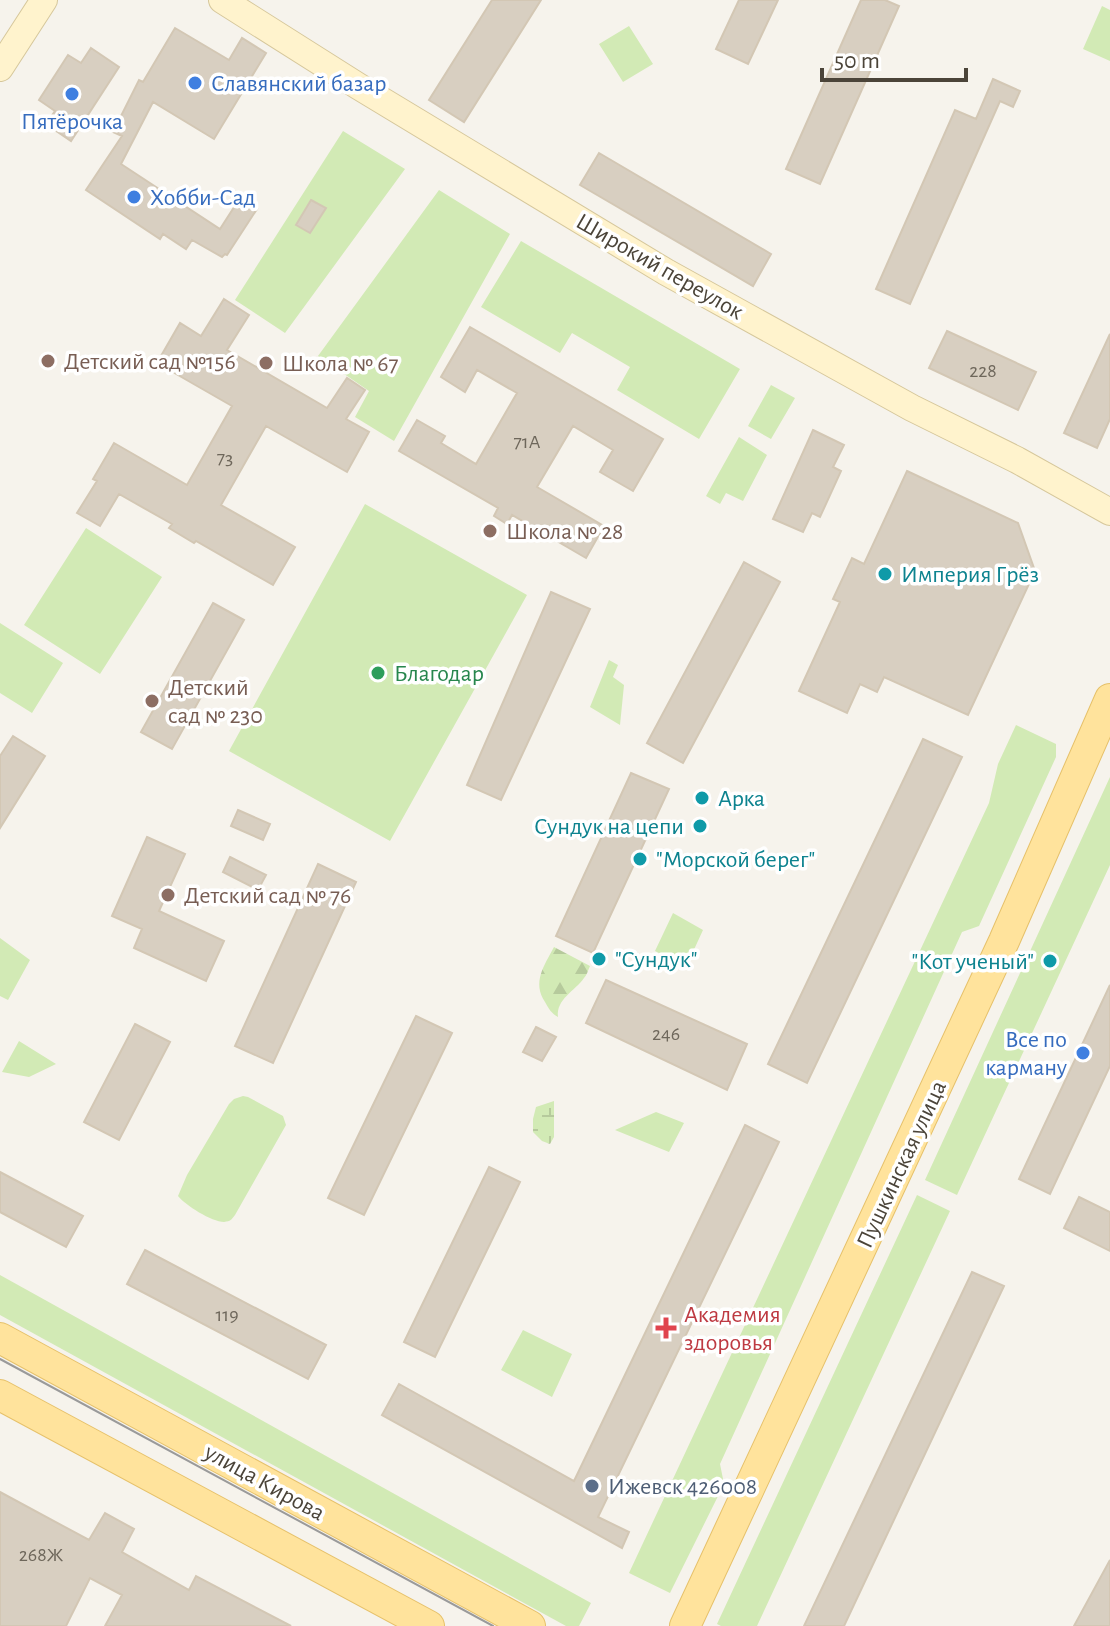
<svg xmlns="http://www.w3.org/2000/svg" width="1110" height="1626" font-family="'Alegreya Sans',sans-serif">
  <style>
    .green { fill: #d2eab5 }
    .forest { fill: url(#forest-firs) }
    .wetland { fill: url(#wetland-marsh) }
    .building { fill: #d8cfc1; stroke: #d3c7b4; stroke-width: 2 }
    .lines { fill: none; stroke-linecap: round; stroke-linejoin: round }
    .secondary-casing { stroke: #d6c79b; stroke-width: 28 }
    .primary-casing { stroke: #e6c16a; stroke-width: 32 }
    .secondary { stroke: #fff3cd; stroke-width: 26 }
    .primary { stroke: #ffe39c; stroke-width: 30 }
    .tram { stroke: #9a9a9a; stroke-width: 2 }
    .shop-dot { fill: #3f7fe0; stroke: #fff; stroke-width: 3 }
    .education-dot { fill: #8d6e63; stroke: #fff; stroke-width: 3 }
    .culture-dot { fill: #0f9aa8; stroke: #fff; stroke-width: 3 }
    .leisure-dot { fill: #2e9e5b; stroke: #fff; stroke-width: 3 }
    .health-dot { fill: #e0444e; stroke: #fff; stroke-width: 3 }
    .service-dot { fill: #5c6f8a; stroke: #fff; stroke-width: 3 }
    .labels { text-anchor: middle; stroke-width: 7; stroke-linejoin: round; paint-order: stroke }
    .number-label { font-size: 20px; fill: #6e675b }
    .shop-label { font-size: 24px; fill: #366cbe; stroke: #fff; text-anchor: start }
    .street-label { font-size: 24px; fill: #4b4439; stroke: #fff }
    .education-label { font-size: 24px; fill: #785e54; stroke: #fff; text-anchor: start }
    .culture-label { font-size: 24px; fill: #0d838f; stroke: #fff; text-anchor: start }
    .leisure-label { font-size: 24px; fill: #27864d; stroke: #fff; text-anchor: start }
    .health-label { font-size: 24px; fill: #be3a42; stroke: #fff; text-anchor: start }
    .service-label { font-size: 24px; fill: #4e5e75; stroke: #fff; text-anchor: start }
  </style>
  <defs>
    <pattern id="forest-firs" width="22" height="20" patternUnits="userSpaceOnUse" patternTransform="scale(2)"><rect width="22" height="20" fill="#d2eab5"/><path d="M5 1l3.5 6h-7zM16 11l3.5 6h-7z" fill="#b6ca9c"/></pattern>
    <pattern id="wetland-marsh" width="20" height="14" patternUnits="userSpaceOnUse" patternTransform="scale(2)"><rect width="20" height="14" fill="#d2eab5"/><path d="M1 5h8M5 5V1M11 12h8M15 12V8" fill="none" stroke="#b6ca9c"/></pattern>
  </defs>
  <rect width="100%" height="100%" fill="#f6f3ec"/>
  <path class="green" d="M1102 6 1110 10V61L1083 49Z
    M629 26 653 64 623 82 599 44Z
    M343 131 405 169 285 333 235 300Z
    M439 190 510 234 394 441 355 417 369 391 318 356Z
    M521 241 740 369 699 439 617 390 630 367 572 333 560 353 481 307Z
    M771 385 795 398 771 439 748 426Z
    M739 437 767 455 743 501 726 493 720 504 706 496Z
    M365 504 527 595 390 841 229 751Z
    M86 528 162 577 100 674 24 625Z
    M0 623 63 663 32 713 0 693Z
    M609 660 618 665 613 677 624 685 620 725 590 707Z
    M1016 725 1056 744V757L979 926 962 932 720 1464 724 1484 670 1593 629 1573 989 803 998 764Z
    M1110 777V865L957 1195 925 1180Z
    M673 913 703 930 686 967 655 951Z
    M0 938 30 960 8 1000 0 996Z
    M19 1041 56 1064 29 1077 2 1072Z
    M243 1096 248 1097 283 1116 286 1125 235 1215C231 1220 231 1221 224 1222 212 1222 185 1205 178 1196L187 1175 229 1104 234 1099Z
    M656 1112 684 1123 669 1152 615 1130Z
    M917 1195 950 1211 757 1626H721L717 1624Z
    M0 1275 591 1603 579 1626H566L0 1315Z
    M523 1330 572 1354 552 1397 501 1370Z"/>
  <path class="forest" d="M554 947 590 966C588 970 587 975 584 978 575 991 556 999 558 1017 551 1013 549 1009 545 1002 532 982 544 966 554 947Z"/>
  <path class="wetland" d="M554 1101V1137L550 1144 542 1141 533 1132V1119L536 1107Z"/>
  <path class="building" d="M492 0H541L464 122 429 100Z
    M739 0H778L748 64 716 49Z
    M861 0H885L899 6 820 184 786 169Z
    M175 28 229 60 242 38 266 53 214 139 153 102 121 164 220 229 240 198 257 209 227 255 225 254 222 257 192 240 186 249 163 234 160 239 86 190 122 136 113 132 139 80 143 82Z
    M91 48 119 67 71 141 46 124 55 111 39 100 68 55 81 63Z
    M993 79 1020 91 1013 107 1000 101 910 304 876 289 955 110 976 119Z
    M599 153 771 254 753 286 580 185Z
    M311 200 326 208 310 233 296 225Z
    M224 299 249 315 227 350 327 408 347 378 365 390 346 419 369 432 347 472 266 426 221 505 295 547 273 585 196 541 194 543 169 528 172 524 119 494 100 526 77 513 97 481 93 479 114 443 187 485 232 406 157 363 180 323 201 336Z
    M470 327 663 439 633 491 600 472 613 450 573 426 537 487 604 526 586 558 512 515 507 524 494 516 498 508 399 451 417 420 445 436 441 443 476 464 517 393 477 370 465 392 441 377Z
    M947 331 1036 372 1018 410 929 368Z
    M1110 334V419L1097 448 1064 433Z
    M813 430 844 445 833 467 841 471 820 517 812 513 803 532 773 519Z
    M907 471 1018 523 1035 571 968 715 884 677 877 692 860 684 847 713 799 691 840 602 833 599 852 558 864 564Z
    M744 562 780 582 683 763 647 743Z
    M551 592 590 609 501 800 467 785Z
    M213 603 244 620 172 749 141 732Z
    M13 736 45 756 0 828V756Z
    M923 739 962 757 807 1083 768 1064Z
    M631 773 669 789 593 953 556 936Z
    M238 810 270 824 263 840 231 826Z
    M147 837 185 854 159 911 224 941 206 981 134 948 142 929 112 916Z
    M230 857 266 875 258 890 223 872Z
    M318 864 356 882 273 1063 235 1046Z
    M606 980 747 1044 727 1090 586 1023Z
    M1110 985V1066L1050 1194 1019 1179Z
    M416 1016 452 1033 364 1215 328 1198Z
    M135 1024 170 1042 119 1140 84 1122Z
    M536 1027 556 1037 542 1061 523 1052Z
    M745 1125 779 1142 598 1517 629 1532 622 1548 382 1415 399 1384 574 1481Z
    M489 1167 520 1182 435 1357 404 1342Z
    M0 1172 83 1216 66 1247 0 1212Z
    M1079 1197 1110 1212V1251L1064 1228Z
    M145 1250 326 1345 308 1379 127 1284Z
    M972 1272 1004 1286 844 1626H804Z
    M0 1492 89 1540 105 1513 134 1529 122 1552 189 1590 196 1576 291 1626H105L122 1595 90 1578 66 1626H0Z
    M1110 1560V1626H1074Z"/>
  <g class="lines">
    <defs>
      <path id="secondary" d="M222 0 358 86 666 272 912 408 1017 460 1110 512
        M0 68 44 0"/>
      <path id="primary" d="M0 1338 530 1626
        M0 1395 429 1626
        M685 1626 1004 941 1110 699"/>
    </defs>
    <use href="#secondary" class="secondary-casing"/>
    <use href="#primary" class="primary-casing"/>
    <use href="#secondary" class="secondary"/>
    <use href="#primary" class="primary"/>
    <path class="tram" d="M0 1359 493 1626"/>
  </g>
  <g class="shop-dot">
    <circle cx="195" cy="83" r="8"/>
    <circle cx="72" cy="94" r="8"/>
    <circle cx="134" cy="197" r="8"/>
    <circle cx="1083" cy="1053" r="8"/>
  </g>
  <g class="education-dot">
    <circle cx="48" cy="361" r="8"/>
    <circle cx="266" cy="363" r="8"/>
    <circle cx="490" cy="531" r="8"/>
    <circle cx="152" cy="701" r="8"/>
    <circle cx="168" cy="895" r="8"/>
  </g>
  <g class="culture-dot">
    <circle cx="885" cy="574" r="8"/>
    <circle cx="702" cy="798" r="8"/>
    <circle cx="700" cy="826" r="8"/>
    <circle cx="640" cy="859" r="8"/>
    <circle cx="599" cy="959" r="8"/>
    <circle cx="1050" cy="961" r="8"/>
  </g>
  <circle class="leisure-dot" cx="378" cy="673" r="8"/>
  <path class="health-dot" d="M662 1316h8v8h8v8h-8v8h-8v-8h-8v-8h8z"/>
  <circle class="service-dot" cx="592" cy="1486" r="8"/>
  <g class="labels">
    <g class="number-label">
      <text x="983" y="377">228</text>
      <text x="527" y="448">71А</text>
      <text x="225" y="464">73</text>
      <text x="666" y="1040">246</text>
      <text x="227" y="1321">119</text>
      <text x="41" y="1561">268Ж</text>
    </g>
    <g class="shop-label">
      <text x="211" y="91">Славянский базар</text>
      <text x="72" y="129" text-anchor="middle">Пятёрочка</text>
      <text x="150" y="205">Хобби-Сад</text>
      <text x="1067" y="1047" text-anchor="end">Все по<tspan x="1067" dy="28">карману</tspan></text>
    </g>
    <g class="street-label">
      <text transform="translate(660 266) rotate(30)" y="8">Широкий переулок</text>
      <text transform="translate(901 1164) rotate(-65)" y="8">Пушкинская улица</text>
      <text transform="translate(265 1482) rotate(29)" y="8">улица Кирова</text>
    </g>
    <g class="education-label">
      <text x="64" y="369">Детский сад №156</text>
      <text x="282" y="371">Школа № 67</text>
      <text x="506" y="539">Школа № 28</text>
      <text x="168" y="695">Детский<tspan x="168" dy="28">сад № 230</tspan></text>
      <text x="184" y="903">Детский сад № 76</text>
    </g>
    <g class="culture-label">
      <text x="901" y="582">Империя Грёз</text>
      <text x="718" y="806">Арка</text>
      <text x="684" y="834" text-anchor="end">Сундук на цепи</text>
      <text x="656" y="867">"Морской берег"</text>
      <text x="615" y="967">"Сундук"</text>
      <text x="1034" y="969" text-anchor="end">"Кот ученый"</text>
    </g>
    <g class="leisure-label">
      <text x="394" y="681">Благодар</text>
    </g>
    <g class="health-label">
      <text x="684" y="1322">Академия<tspan x="684" dy="28">здоровья</tspan></text>
    </g>
    <g class="service-label">
      <text x="608" y="1494">Ижевск 426008</text>
    </g>
  </g>
  <path d="M822 68v12h144v-12" fill="none" stroke="#4b4439" stroke-width="4"/>
  <text x="834" y="68" font-size="24" fill="#4b4439" stroke="#ffffff" stroke-width="6" paint-order="stroke">50 m</text>
</svg>
